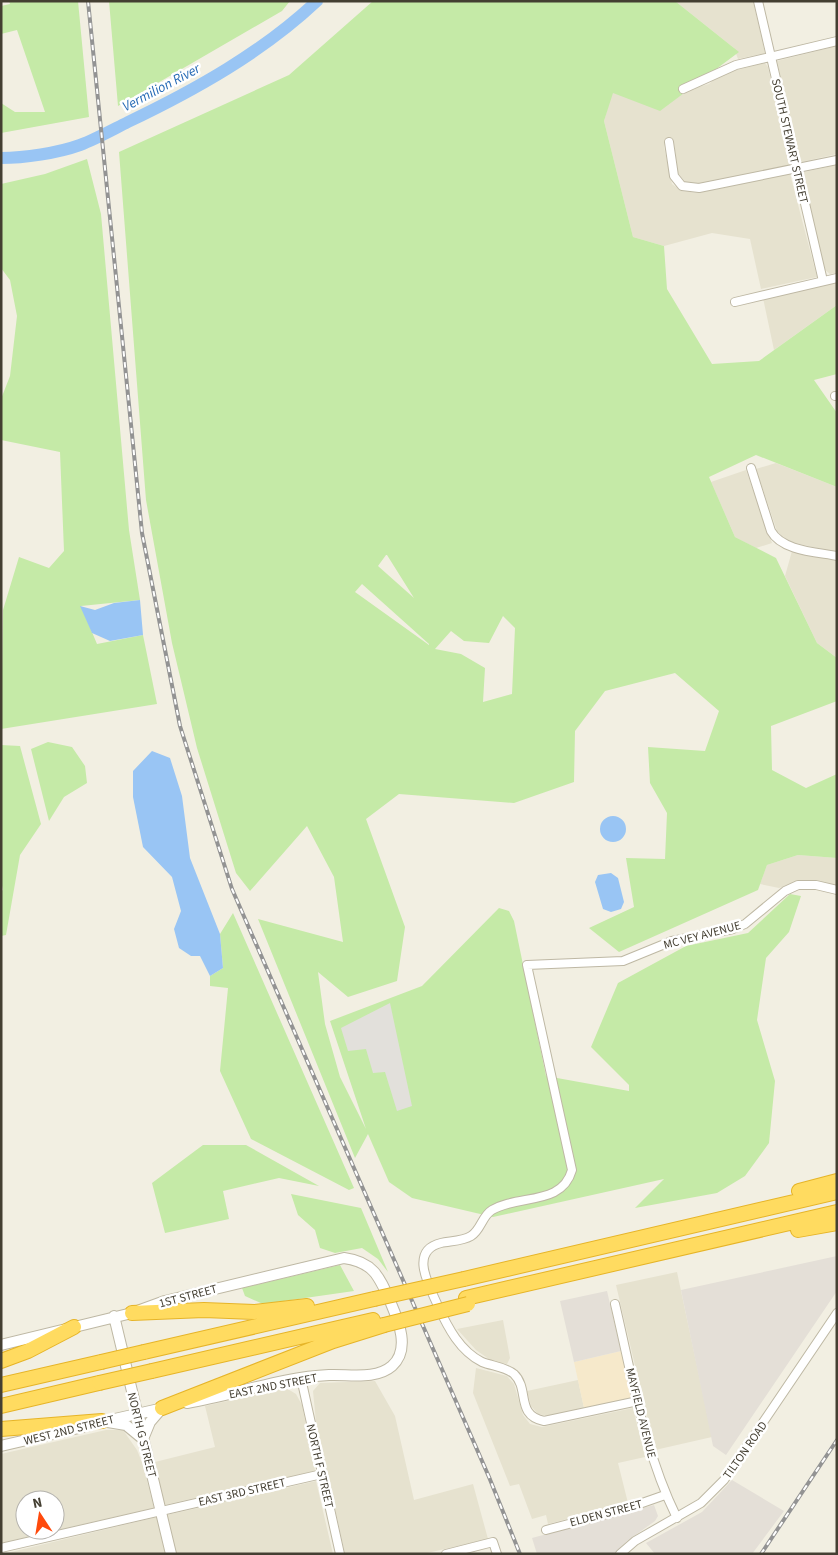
<svg xmlns="http://www.w3.org/2000/svg" width="838" height="1555" font-family="'Source Sans 3',sans-serif">
  <style>
    .residential { fill: #e6e2cf; fill-rule: evenodd }
    .commercial { fill: #f6e9cb }
    .industrial { fill: #e4dfd7 }
    .green { fill: #c5eaa7; fill-rule: evenodd }
    .parking { fill: #e2e0db }
    .water { fill: #99c5f4 }
    .lines { fill: none; stroke-linecap: round; stroke-linejoin: round }
    .river { stroke: #99c5f4; stroke-width: 12 }
    .minor-casing { stroke: #beb8a4; stroke-width: 10 }
    .tertiary-casing { stroke: #beb8a4; stroke-width: 12 }
    .motorway-casing { stroke: #e6b428; stroke-width: 16 }
    .minor { stroke: #fff; stroke-width: 8 }
    .tertiary { stroke: #fff; stroke-width: 10 }
    .motorway { stroke: #ffdb60; stroke-width: 14 }
    .rail-casing { stroke: #939393; stroke-width: 4 }
    .rail { stroke: #fff; stroke-width: 2; stroke-dasharray: 5.5; stroke-linecap: butt }
    .motorway-bridge-casing { stroke: #e6b428; stroke-width: 16; stroke-linecap: butt }
    .motorway-bridge { stroke: #ffdb60; stroke-width: 14 }
    .labels { text-anchor: middle; stroke-width: 5; stroke-linejoin: round; paint-order: stroke }
    .street-label { font-size: 12px; fill: #443f32; stroke: #fff }
    .water-label { font-size: 14px; font-style: italic; fill: #266ab5; stroke: #fff }
  </style>
  <rect width="100%" height="100%" fill="#f2efe2"/>
  <path class="residential" d="M675 1H753L765 53 738 59 734 48Z
    M837 46V154L801 162 777 61Z
    M765 63 768 67 790 165 699 185 686 183 678 173 674 142 665 139 664 147 672 184 682 191 698 193 790 174 817 277 761 289 750 239 712 233 664 246 633 237 604 121 612 93 688 90 709 84 716 77 736 70Z
    M837 165V273L830 274 824 269 802 178 804 172Z
    M837 282V305L774 350 763 298Z
    M776 463 837 487V553L788 541 777 531 756 469Z
    M746 470 772 543 756 548 735 537 711 482Z
    M792 551 837 561V658L817 643 785 576Z
    M798 855 837 858V887L803 880 779 888 760 884 767 865Z
    M677 1272 712 1437 655 1450 616 1285Z
    M503 1320 510 1358 507 1364 493 1362 476 1350 457 1329Z
    M476 1368 507 1376 514 1384 523 1415 530 1424 542 1427 633 1408 645 1457 618 1463 628 1503 548 1524 546 1515 532 1519 519 1484 510 1486 473 1393Z
    M578 1380 584 1408 549 1416 538 1414 531 1406 527 1391Z
    M375 1381 395 1416 414 1500 473 1484 488 1539 423 1554H345L316 1422 313 1391 320 1383Z
    M286 1388 296 1394 302 1405 315 1471 164 1505 155 1462 215 1447 205 1406Z
    M106 1430H123L137 1450 143 1465 154 1508 1 1543V1454ZM25 1500H55V1530H25Z
    M316 1481 333 1554H176L167 1515Z
    M157 1517 165 1554H3Z"/>
  <path class="commercial" d="M621 1351 632 1398 584 1408 574 1362Z"/>
  <path class="industrial" d="M837 1256V1291L726 1455 713 1446 681 1290Z
    M607 1291 621 1351 574 1362 560 1301Z
    M732 1480 784 1511 752 1554H655L646 1543 702 1512Z
    M654 1505 658 1516 655 1521 627 1541 614 1554H537L532 1538Z"/>
  <path class="green" d="M9 1H78L89 117 1 133V103L15 112H45L17 30 1 34V6L10 4Z
    M109 1H290L282 11 118 106Z
    M373 1H675L739 52 660 111 613 93 604 121 633 237 664 246 667 289 712 364 759 361 837 305V374L814 380 837 413V487L756 455 709 477 735 537 776 558 817 643 837 658V701L771 726 772 770 806 788 837 774V858L798 855 767 865 758 890 619 952 589 928 634 907 626 858 665 859 667 813 650 783 648 747 705 751 719 711 675 673 605 691 575 731 574 782 514 803 399 794 366 819 405 927 397 981 348 997 318 972 325 1024 340 1077 366 1129 330 1021 422 986 499 908 509 911 514 921 546 1076 629 1091V1085L591 1047 618 983 686 946 748 933 790 894 801 896 789 932 766 958 757 1020 775 1081 769 1143 745 1176 717 1193 635 1208 664 1179 493 1217 412 1198 389 1182 368 1134 355 1158 258 919 343 942 334 877 307 826 250 891 236 873 197 748 172 643 146 500 119 152 289 75ZM386 555H387L414 598 378 566ZM362 584 429 644V645L355 592ZM503 616 515 628 512 694 483 702 485 668 461 654 435 649 451 631 464 641 489 643Z
    M87 159 101 214 129 530 140 600 81 606 97 644 143 635 157 704 1 729 3 610 19 557 49 568 64 551 60 452 1 440V399L10 376 17 316 10 280 1 268V184L45 174Z
    M48 742 72 747 85 766 87 783 64 797 49 821 31 749Z
    M1 745 20 746 41 824 20 855 6 935 1 936V891L3 890 1 881Z
    M233 913 354 1188 349 1190 251 1139 220 1071 228 988 210 986V976L223 968 220 934Z
    M203 1145H246L319 1186 279 1178 223 1191 229 1219 165 1233 152 1183Z
    M291 1194 361 1208 388 1272 378 1259 362 1248 335 1253 320 1248 315 1230 298 1215Z
    M340 1265 354 1291 263 1304 245 1296 242 1288Z"/>
  <path class="parking" d="M390 1003 412 1106 397 1111 385 1072 373 1073 366 1049 348 1051 341 1028Z"/>
  <path class="water" d="M140 600 143 635 110 641 92 633 80 606 95 610 114 603Z
    M152 751 170 758 182 796 190 858 220 934 223 968 210 976 200 956H191L179 948 174 929 181 911 172 877 143 847 133 797V771Z
    M600 829a13 13 0 1 1 26 0a13 13 0 1 1-26 0Z
    M611 873 618 878 624 902 621 909 611 912 603 909 595 882 598 875Z"/>
  <g class="lines">
    <path class="river" d="M1 158C24 158 58 153 80 145 96 139 112 130 128 122 195 90 263 52 317 1"/>
    <defs>
      <path id="minor" d="M758 1 823 281
        M683 89 736 65 837 41
        M669 142 674 176 682 186 699 188 837 160
        M735 302 837 278
        M835 396H837
        M751 468 771 531C782 551 817 552 837 556
        M615 1304C632 1376 644 1451 677 1518
        M301 1378 340 1554
        M638 1401 544 1421C515 1415 530 1389 514 1374 506 1367 492 1366 482 1362 460 1351 448 1328 438 1306 430 1287 408 1251 441 1243 450 1241 463 1241 471 1236 481 1230 482 1216 492 1210 519 1194 562 1206 572 1170L527 965 623 961 672 941 733 929 745 924 785 891 798 885H816L837 890
        M546 1530 625 1509 665 1495
        M1 1548 322 1474
        M446 1554 493 1542 497 1554
        M620 1554 635 1541 701 1503 724 1480 837 1313"/>
      <path id="tertiary" d="M114 1316 171 1554
        M1 1345 132 1313 165 1301 344 1258C373 1262 379 1276 390 1301 398 1320 411 1349 392 1366 376 1380 349 1374 329 1375 282 1377 234 1395 187 1403
        M108 1422 126 1425 143 1439 150 1422 162 1408
        M97 1423 168 1407
        M1 1446 83 1427"/>
      <path id="motorway" d="M799 1191 837 1181
        M798 1230 837 1223
        M464 1279 837 1192
        M466 1298 837 1212
        M132 1313 204 1310 254 1312 307 1306
        M144 1352 374 1299
        M1 1361 28 1351 74 1327
        M152 1371 373 1320
        M1 1385 101 1362
        M1 1406 99 1383
        M162 1408 333 1341 384 1325
        M1 1429 102 1421"/>
    </defs>
    <use href="#minor" class="minor-casing"/>
    <use href="#tertiary" class="tertiary-casing"/>
    <use href="#motorway" class="motorway-casing"/>
    <use href="#minor" class="minor"/>
    <use href="#tertiary" class="tertiary"/>
    <use href="#motorway" class="motorway"/>
    <defs>
      <path id="rail" d="M88 1 142 533 180 726 232 889 489 1477 520 1554
        M761 1554 837 1440"/>
    </defs>
    <use href="#rail" class="rail-casing"/>
    <use href="#rail" class="rail"/>
    <defs>
      <path id="motorway-bridge" d="M374 1299 464 1279
        M384 1325 468 1304
        M101 1362 144 1352
        M99 1383 152 1371"/>
    </defs>
    <use href="#motorway-bridge" class="motorway-bridge-casing"/>
    <use href="#motorway-bridge" class="motorway-bridge"/>
  </g>
  <g class="labels">
    <g class="street-label">
      <text transform="translate(790 141) rotate(77)" y="4">SOUTH STEWART STREET</text>
      <text transform="translate(702 935) rotate(-15)" y="4">MC VEY AVENUE</text>
      <text transform="translate(188 1296) rotate(-15)" y="4">1ST STREET</text>
      <text transform="translate(273 1386) rotate(-11)" y="4">EAST 2ND STREET</text>
      <text transform="translate(641 1413) rotate(76)" y="4">MAYFIELD AVENUE</text>
      <text transform="translate(69 1430) rotate(-14)" y="4">WEST 2ND STREET</text>
      <text transform="translate(142 1435) rotate(76)" y="4">NORTH G STREET</text>
      <text transform="translate(745 1450) rotate(-55)" y="4">TILTON ROAD</text>
      <text transform="translate(320 1466) rotate(77)" y="4">NORTH F STREET</text>
      <text transform="translate(242 1492) rotate(-13)" y="4">EAST 3RD STREET</text>
      <text transform="translate(606 1513) rotate(-15)" y="4">ELDEN STREET</text>
    </g>
    <g class="water-label">
      <text transform="translate(161 87) rotate(-28)" y="5">Vermilion River</text>
    </g>
  </g>
  <rect width="838" height="1555" fill="none" stroke="#443f32" stroke-width="5"/>
  <g transform="translate(40 1515) rotate(348)"><circle r="24" fill="#ffffff" stroke="#b4b2ad"/>
  <path d="M0-4L9 19L0 12L-9 19Z" fill="#ff4a0c"/>
  <text y="-8" font-size="14" font-weight="bold" text-anchor="middle" fill="#443f32">N</text>
  </g>
</svg>
